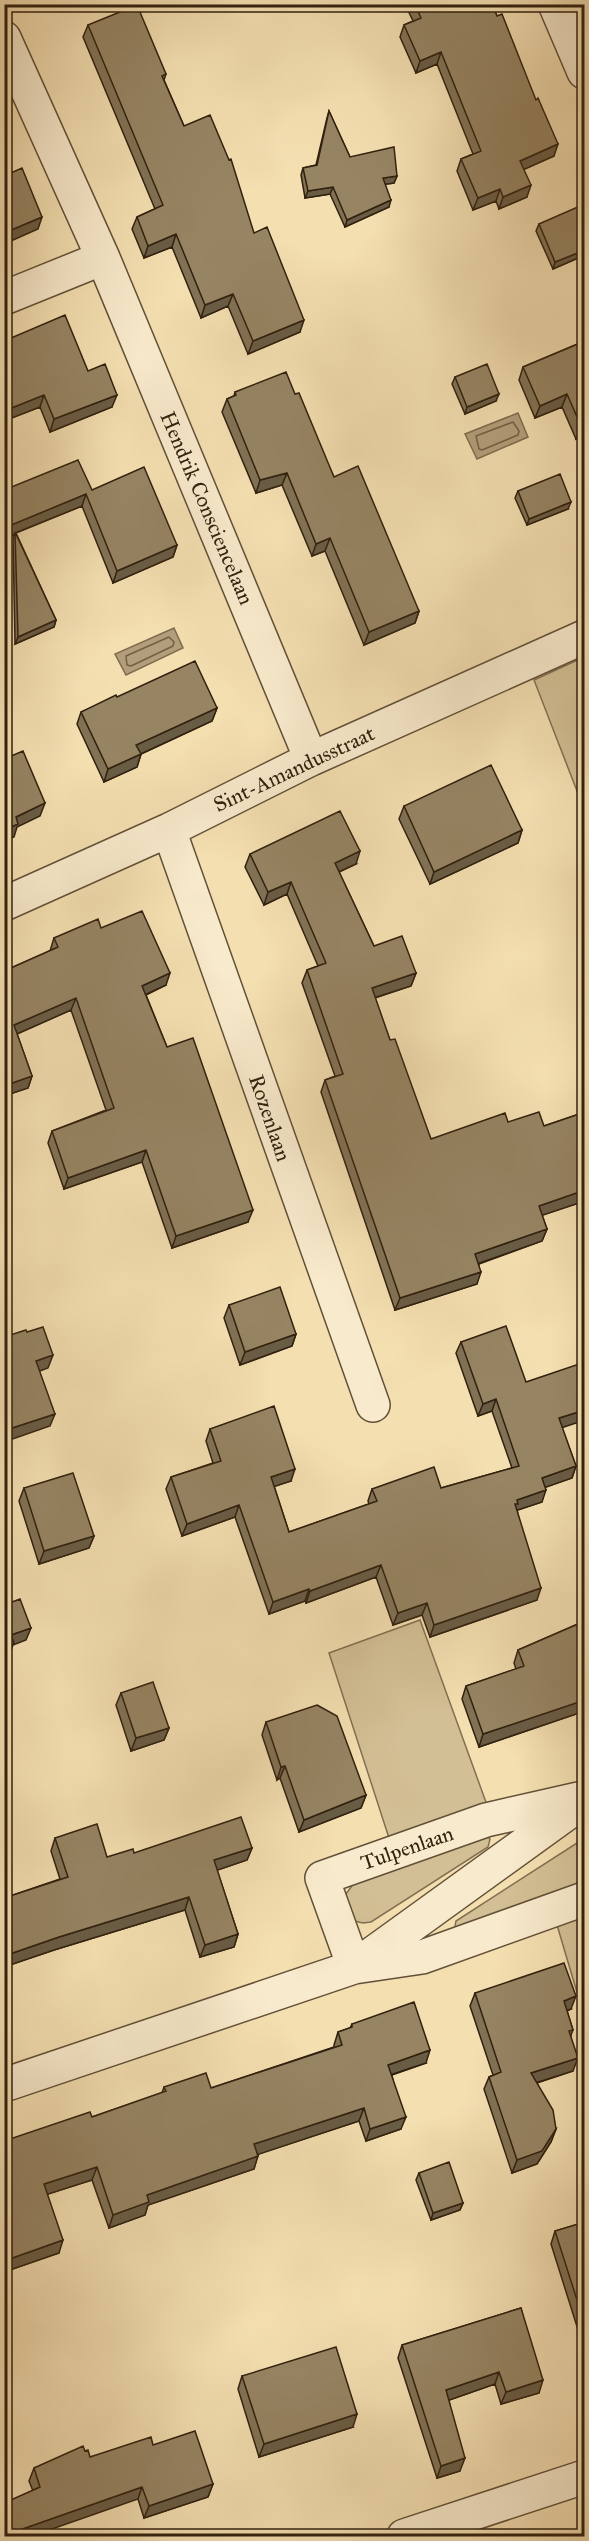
<svg xmlns="http://www.w3.org/2000/svg" width="589" height="2541" font-family="'IM FELL Great Primer',serif">
  <style>
    .green { fill: #d3bf95; stroke: #827052; stroke-width: 1.5 }
    .water { fill: #b29e7a; stroke: #7e6c4f; stroke-width: 1.5 }
    .lines { fill: none; stroke-linecap: round; stroke-linejoin: round }
    .shore { stroke: #726044; stroke-width: 1.5 }
    .minor-casing { stroke: #625038; stroke-width: 36 }
    .tertiary-casing { stroke: #625038; stroke-width: 36 }
    .minor { stroke: #f8eacc; stroke-width: 33 }
    .tertiary { stroke: #f8eacc; stroke-width: 33 }
    .wall { fill: #817255; stroke: #31210f; stroke-width: 1.5 }
    .shaded-wall { fill: #695c45; stroke: #31210f; stroke-width: 1.5 }
    .building { fill: #968463; stroke: #31210f; stroke-width: 1.5 }
    .labels { text-anchor: middle; stroke-width: 4.5; stroke-linejoin: round; paint-order: stroke }
    .street-label { font-size: 21px; fill: #31210f; stroke: #f8eacc }
  </style>
  <rect width="100%" height="100%" fill="#f4dfb1"/>
  <filter id="stains"><feTurbulence type="fractalNoise" baseFrequency=".00333" numOctaves="4"/><feColorMatrix values="0 0 0 0 .2 0 0 0 0 .09 0 0 0 0 .02 0 0 0 .5 -.17"/></filter>
  <radialGradient id="worn" r=".72"><stop offset=".6" stop-color="#630" stop-opacity="0"/><stop offset="1" stop-color="#630" stop-opacity=".3"/></radialGradient>
  <path class="green" d="M584 657V809L534 680Z
    M420 1620 487 1805 389 1838 329 1653Z
    M485 1835 490 1839 488 1847 371 1922 363 1923 354 1921 343 1898 354 1883Z
    M584 1842V1887L460 1930 455 1926 456 1921 577 1843Z
    M584 1916V2016L557 1925Z"/>
  <path class="water" d="M518 413 528 437 477 459 465 434Z
    M174 628 183 648 126 675 115 654Z"/>
  <g class="lines">
    <path class="shore" d="M513 422 519 431 518 435 482 450 479 449 476 436Z
      M169 637 174 642 173 646 131 666 127 665 126 656Z"/>
    <defs>
      <path id="minor" d="M555 4 584 72
        M4 38 103 258 311 759
        M4 298 103 258
        M169 830 373 1405
        M4 904 169 830 311 759 584 637
        M578 1799 486 1820 322 1878 354 1967 422 1957 584 1899
        M4 2085 354 1967 584 1801"/>
      <path id="tertiary" d="M404 2536 584 2477"/>
    </defs>
    <use href="#minor" class="minor-casing"/>
    <use href="#tertiary" class="tertiary-casing"/>
    <use href="#minor" class="minor"/>
    <use href="#tertiary" class="tertiary"/>
  </g>
  <path class="wall" d="M405 4H492L554 156 524 169 527 197 499 209 496 201 473 210 457 171 461 159 473 154 437 64 416 73 400 37 404 25 413 21Z
    M88 25 166 74 164 80 184 126 254 233 300 332 248 354 228 306 201 318 172 247 144 258 132 229 137 217 155 209 83 37Z
    M329 111 350 157 397 176 394 183 385 184 389 207 345 227 330 194 305 198 301 175 303 168 316 165 327 118Z
    M585 217V255L553 269 536 231 539 224Z
    M4 341 88 371 112 407 50 432 40 407 4 421Z
    M585 341V435L576 439 562 407 535 418 519 380 523 367Z
    M455 377 496 401 465 414 452 384Z
    M235 392 295 394 334 477 419 611 415 623 364 645 325 551 312 556 282 485 256 493 222 412 227 399 234 396Z
    M92 490 177 545 173 557 113 583 82 506 16 533 56 620 54 627 15 644 13 538 15 534 4 538Z
    M518 491 568 509 527 525 515 498Z
    M117 697 217 708 212 721 141 754 137 767 104 782 77 724 81 712Z
    M404 806 522 830 518 843 430 884 399 819Z
    M250 854 356 864 339 872 374 946 416 973 411 986 375 998 390 1040 431 1139 508 1122 544 1126 585 1112V1201L542 1215 547 1229 542 1241 479 1264 477 1284 395 1310 321 1092 325 1080 335 1076 302 983 307 970 318 966 287 894 264 905 245 867Z
    M101 928 166 985 146 995 167 1047 248 1222 172 1248 142 1162 64 1189 48 1143 52 1131 106 1110 71 1010 17 1034 32 1076 28 1088 4 1096V971L50 951 54 938Z
    M229 1305 296 1334 292 1346 240 1365 224 1318Z
    M461 1342 526 1382 562 1428 576 1466 572 1478 545 1487 542 1502 517 1510 537 1600 430 1637 422 1615 393 1625 376 1577 306 1603 305 1601 269 1614 235 1517 182 1536 166 1489 171 1477 213 1463 206 1441 210 1429 291 1481 274 1486 289 1532 369 1504 368 1501 372 1489 441 1488 512 1468 492 1411 478 1416 456 1353Z
    M24 1488 94 1536 89 1548 39 1564 19 1501Z
    M585 1621V1711L479 1747 462 1699 466 1686 516 1669 514 1663 518 1650Z
    M121 1693 169 1728 164 1740 131 1751 116 1705Z
    M266 1722 366 1795 361 1808 299 1832 280 1778 277 1780 262 1735Z
    M55 1838 107 1857 134 1853 252 1848 247 1860 217 1870 238 1934 234 1947 200 1957 185 1910 54 1950 4 1967V1898L60 1879 51 1851Z
    M475 1993 571 2009 567 2011 573 2030 571 2035 573 2071 537 2083 556 2129 551 2142 537 2164 512 2173 484 2089 489 2077 493 2075 470 2006Z
    M352 2024 426 2063 392 2075 401 2129 366 2141 359 2121 258 2154 254 2169 148 2205 145 2215 109 2228 92 2180 47 2194 59 2253 4 2272V2141L92 2117 162 2093 164 2087 211 2088 334 2047V2045L338 2032 350 2028Z
    M419 2173 463 2203 460 2210 431 2220 416 2180Z
    M585 2222V2352L551 2244 555 2231Z
    M521 2308 539 2393 501 2404 495 2384 449 2400 460 2471 437 2478 398 2358 402 2345Z
    M242 2376 353 2427 259 2457 238 2389Z
    M153 2445 213 2484 208 2497 144 2518 138 2499 33 2491 29 2481 34 2468 85 2451 90 2457Z"/>
  <path class="shaded-wall" d="M441 52 437 64 416 73 420 61Z
    M558 144 554 156 516 173 520 161Z
    M397 176 394 183 380 185 383 178Z
    M531 185 527 197 499 209 503 197Z
    M333 187 330 194 305 198 308 191Z
    M500 189 496 201 473 210 478 198Z
    M391 200 389 207 345 227 347 220Z
    M42 217 38 229 4 244V233Z
    M176 234 172 247 144 258 148 246Z
    M585 250V255L553 269 555 262Z
    M233 294 228 306 201 318 205 305Z
    M304 320 300 332 248 354 253 341Z
    M499 394 496 401 465 414 467 407Z
    M567 394 562 407 535 418 540 406Z
    M44 395 40 407 4 421V411Z
    M117 395 112 407 50 432 54 419Z
    M585 425V435L576 439 581 426Z
    M287 473 282 485 256 493 260 480Z
    M86 494 82 506 15 533V532V534L4 538V528Z
    M571 502 568 509 527 525 529 519Z
    M330 538 325 551 312 556 316 544Z
    M177 545 173 557 113 583 117 571Z
    M419 611 415 623 364 645 369 632Z
    M56 620 54 627 15 644 18 637Z
    M217 708 212 721 132 758 136 745Z
    M141 754 137 767 104 782 108 769Z
    M45 803 40 816 17 827 14 837 4 841V830L16 817Z
    M522 830 518 843 430 884 434 872Z
    M360 851 356 864 330 876 335 863Z
    M291 882 287 894 264 905 268 892Z
    M170 973 166 985 138 998 142 986Z
    M416 973 411 986 367 1000 372 988Z
    M76 998 71 1010 10 1037 14 1025Z
    M32 1076 28 1088 4 1096V1086Z
    M146 1150 142 1162 64 1189 68 1178Z
    M585 1190V1201L534 1218 539 1206Z
    M253 1210 248 1222 172 1248 176 1236Z
    M547 1229 542 1241 471 1266 475 1254Z
    M481 1272 477 1284 395 1310 400 1298Z
    M296 1334 292 1346 240 1365 245 1352Z
    M53 1355 48 1368 32 1374 36 1361Z
    M496 1399 492 1411 478 1416 483 1404Z
    M585 1410V1420L555 1430 559 1418Z
    M55 1414 50 1426 4 1442V1435L6 1430Z
    M576 1466 572 1478 538 1490 542 1478Z
    M295 1469 291 1481 267 1489 271 1477Z
    M546 1490 542 1502 515 1511 511 1516 517 1500Z
    M239 1505 235 1517 182 1536 187 1524Z
    M94 1536 89 1548 39 1564 44 1551Z
    M381 1565 376 1577 306 1603 310 1591Z
    M541 1588 537 1600 430 1637 434 1625Z
    M309 1589 305 1601 269 1614 273 1602Z
    M427 1603 422 1615 393 1625 398 1613Z
    M31 1628 26 1640 13 1645 9 1656 4 1658V1647L11 1635Z
    M585 1700V1711L479 1747 483 1734Z
    M169 1728 164 1740 131 1751 136 1738Z
    M285 1766 280 1778 277 1780 281 1767Z
    M366 1795 361 1808 299 1832 304 1820Z
    M252 1848 247 1860 209 1873 214 1860Z
    M189 1897 185 1910 54 1950 4 1967V1956L59 1937Z
    M238 1934 234 1947 200 1957 205 1945Z
    M576 1996 571 2009 559 2013 564 2001Z
    M430 2050 426 2063 384 2077 388 2065Z
    M578 2058 573 2071 526 2086 531 2073Z
    M364 2108 359 2121 250 2157 254 2144Z
    M406 2117 401 2129 366 2141 370 2129Z
    M556 2129 551 2142 537 2164 512 2173 517 2160Z
    M258 2156 254 2169 148 2205 145 2215 109 2228 113 2215 147 2195Z
    M97 2167 92 2180 39 2197 44 2184Z
    M463 2203 460 2210 431 2220 433 2213Z
    M63 2240 59 2253 4 2272V2261Z
    M499 2372 495 2384 441 2403 446 2390Z
    M543 2380 539 2393 501 2404 506 2392Z
    M357 2414 353 2427 259 2457 264 2444Z
    M465 2458 460 2471 437 2478 441 2466Z
    M213 2484 208 2497 144 2518 149 2506Z
    M142 2487 138 2499 32 2536H7L8 2534Z"/>
  <path class="building" d="M415 4H492L497 16 502 14 536 100 538 98 558 144 520 161 531 185 503 197 500 189 478 198 461 159 481 151 441 52 420 61 404 25 421 18Z
    M137 5 166 74 162 76 184 126 210 115 229 160 231 159 254 233 267 227 304 320 253 341 233 294 205 305 176 234 148 246 137 217 163 205 88 25Z
    M329 111 350 157 394 147 397 176 383 178 391 200 347 220 333 187 308 191 303 168 317 165Z
    M22 168 42 217 4 233V176Z
    M580 206 585 217V250L555 262 539 224Z
    M65 315 88 371 105 364 117 395 54 419 44 395 4 411V341Z
    M585 341V425L581 426 567 394 540 406 523 367Z
    M487 364 499 394 467 407 455 377Z
    M286 372 295 394 299 393 334 477 358 466 419 611 369 632 330 538 316 544 287 473 260 480 227 399 236 395 235 392Z
    M78 460 92 490 144 467 177 545 117 571 86 494 4 528V490Z
    M560 474 571 502 529 519 518 491Z
    M15 532 56 620 18 637Z
    M195 661 217 708 136 745 141 754 108 769 81 712 116 695 117 697Z
    M23 751 45 803 16 817 18 824 4 830V759Z
    M491 765 522 830 434 872 404 806Z
    M340 811 360 851 335 863 374 946 402 936 416 973 372 988 390 1040 395 1039 431 1139 505 1113 508 1122 539 1112 544 1126 585 1112V1190L539 1206 547 1229 475 1254 481 1272 400 1298 325 1080 343 1074 307 970 326 963 291 882 268 892 250 854Z
    M142 911 170 973 142 986 167 1047 193 1038 253 1210 176 1236 146 1150 68 1178 52 1131 114 1108 76 998 14 1025 32 1076 4 1086V971L58 947 54 938 98 919 101 928Z
    M280 1287 296 1334 245 1352 229 1305Z
    M506 1326 526 1382 585 1362V1410L559 1418 576 1466 542 1478 546 1490 517 1500 518 1504H515L541 1588 434 1625 427 1603 398 1613 381 1565 310 1591 309 1589 273 1602 239 1505 187 1524 171 1477 221 1461 210 1429 274 1406 295 1469 271 1477 289 1532 377 1501 372 1489 434 1467 441 1488 519 1466 496 1399 483 1404 461 1342Z
    M43 1327 53 1355 36 1361 55 1414 6 1430 4 1425V1337L26 1330 27 1332Z
    M73 1473 94 1536 44 1551 24 1488Z
    M20 1599 31 1628 11 1635 14 1643 4 1647V1605Z
    M585 1621V1700L483 1734 466 1686 524 1666 518 1650Z
    M153 1682 169 1728 136 1738 121 1693Z
    M317 1705 337 1716 366 1795 304 1820 285 1766 281 1767 266 1722Z
    M241 1817 252 1848 214 1860 238 1934 205 1945 189 1897 59 1937 4 1956V1898L68 1877 55 1838 97 1824 107 1857 133 1849 134 1853Z
    M564 1963 576 1996 564 2001 573 2030 569 2031 578 2058 531 2073 553 2110 556 2129 542 2151 517 2160 489 2077 501 2072 475 1993Z
    M414 2002 430 2050 388 2065 406 2117 370 2129 364 2108 254 2144 258 2156 147 2195 149 2202 113 2215 97 2167 44 2184 63 2240 4 2261V2141L90 2112 92 2117 166 2091 164 2087 206 2073 211 2088 342 2045 338 2032 352 2027V2024Z
    M449 2162 463 2203 433 2213 419 2173Z
    M585 2222V2325L555 2231Z
    M521 2308 543 2380 506 2392 499 2372 446 2390 465 2458 441 2466 402 2345Z
    M336 2347 357 2414 264 2444 242 2376Z
    M195 2431 213 2484 149 2506 142 2487 8 2534 10 2536H4V2503L40 2487 34 2468 83 2446 85 2451 88 2450 90 2457 151 2437 153 2445Z"/>
  <g class="labels">
    <g class="street-label">
      <text transform="translate(207 508) rotate(67)" y="7">Hendrik Consciencelaan</text>
      <text transform="translate(294 769) rotate(-25)" y="7">Sint-Amandusstraat</text>
      <text transform="translate(270 1118) rotate(71)" y="7">Rozenlaan</text>
      <text transform="translate(407 1848) rotate(-19)" y="7">Tulpenlaan</text>
    </g>
  </g>
  <rect width="589" height="2541" fill="none" stroke="#f4dfb1" stroke-width="24"/>
  <rect x="6" y="6" width="577" height="2529" fill="none" stroke="#31210f" stroke-width="3"/>
  <rect x="12" y="12" width="565" height="2517" fill="none" stroke="#31210f" stroke-width="1.5"/>
  <rect width="100%" height="100%" filter="url(#stains)"/>
  <rect width="100%" height="100%" fill="url(#worn)"/>
</svg>
